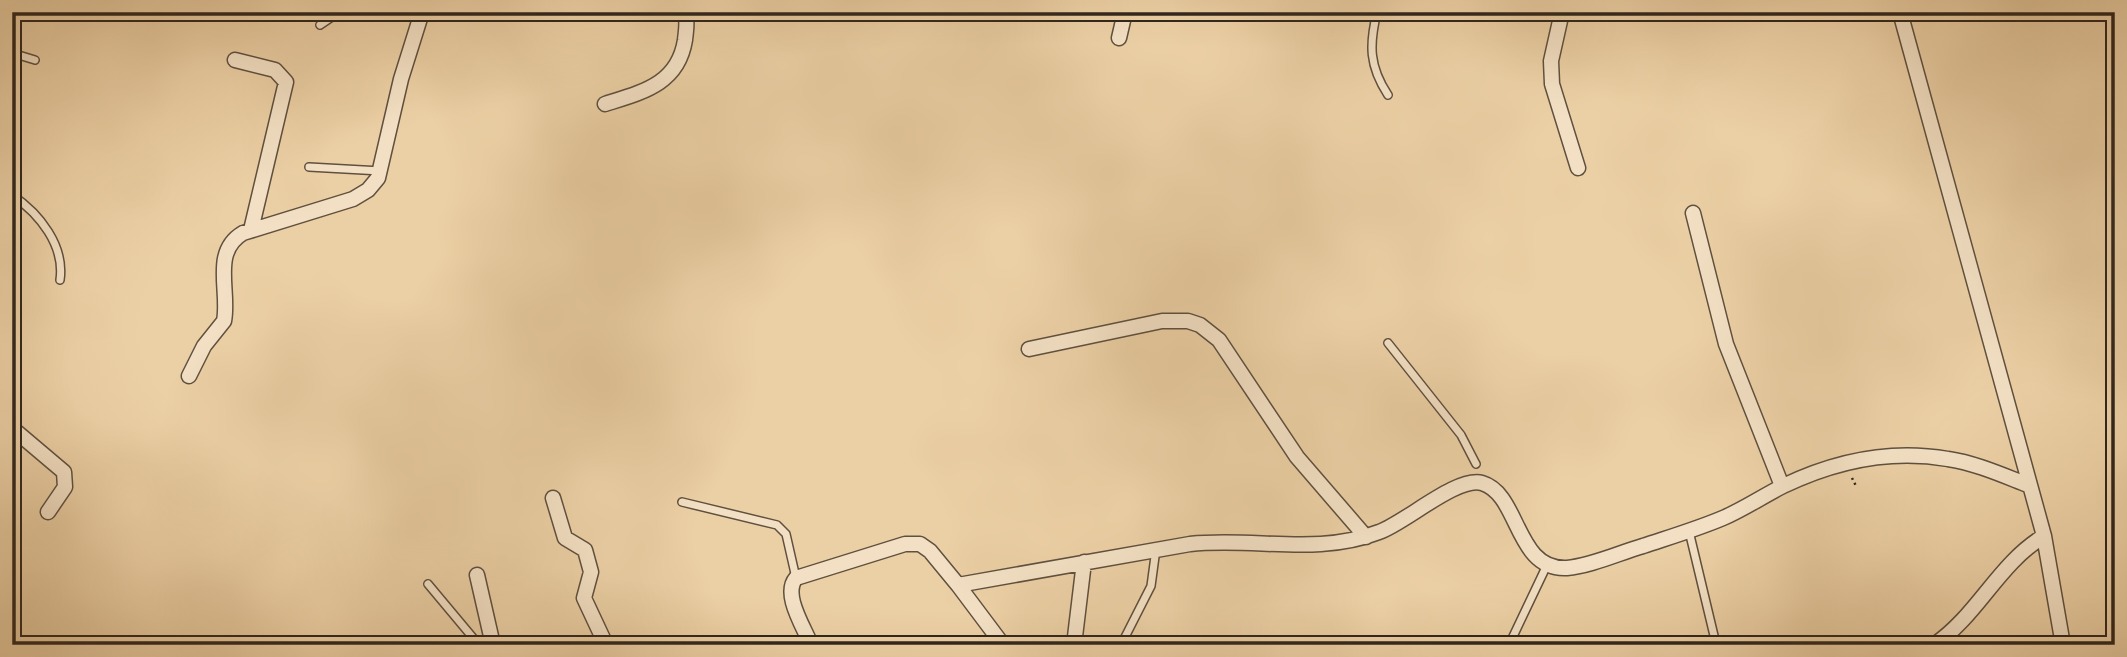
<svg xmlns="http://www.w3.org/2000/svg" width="2127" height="657" font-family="Alegreya,serif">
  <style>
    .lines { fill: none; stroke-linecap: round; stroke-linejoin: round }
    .lane-casing { stroke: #5f503f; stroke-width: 10 }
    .street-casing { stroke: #5f503f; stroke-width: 17 }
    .path { stroke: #30261d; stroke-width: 2.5; stroke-dasharray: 2 3.5; stroke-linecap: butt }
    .lane { stroke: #f3e0c4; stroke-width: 7 }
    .street { stroke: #f3e0c4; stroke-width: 14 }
  </style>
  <rect width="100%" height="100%" fill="#ecd0a5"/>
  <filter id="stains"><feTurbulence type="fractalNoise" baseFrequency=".00286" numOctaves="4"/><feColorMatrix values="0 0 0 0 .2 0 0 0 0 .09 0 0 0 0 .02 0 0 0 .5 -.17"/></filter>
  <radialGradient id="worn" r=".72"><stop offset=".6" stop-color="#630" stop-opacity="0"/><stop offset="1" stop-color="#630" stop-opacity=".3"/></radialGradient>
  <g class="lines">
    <defs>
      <path id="lane" d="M1377 12C1369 45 1369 66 1388 95
        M320 25 339 12
        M12 53 35 60
        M309 167 381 171
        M12 195C40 214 65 246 60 280
        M1388 343 1461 435 1476 464
        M682 502 777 525 786 534 796 578
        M1689 531 1716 644
        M428 584 479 645
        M1121 645 1151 586 1156 549
        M1509 645 1547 565"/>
      <path id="street" d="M1562 12 1551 61 1552 84 1578 168
        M1900 12 2044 536 2063 645
        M12 18 19 12
        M1119 38 1125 12
        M235 60 275 70 286 82 251 230
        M605 104C643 92 678 84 685 40 686 30 688 22 685 12
        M1693 213 1726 344 1782 486
        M1029 349 1162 321H1188L1200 325 1219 340 1297 457 1366 537
        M189 376 204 346 224 321C230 291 211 252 243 233L353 199 368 190 378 178 401 79 422 12
        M12 428 64 472 65 487 48 512
        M553 498 565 538 585 550 591 572 584 598 606 645
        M477 575 493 645
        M958 585 1190 544C1254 537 1317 556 1379 532 1405 523 1457 476 1482 483 1520 494 1515 571 1567 568 1591 566 1619 553 1643 546 1670 537 1697 529 1723 518 1744 509 1763 496 1783 486 1835 461 1891 449 1948 459 1975 463 2002 475 2028 485
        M811 645C804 627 782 594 796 578L905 544H920L930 551 958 585 1003 645
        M1074 645 1084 562
        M1934 645C1978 615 1998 564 2044 536"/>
    </defs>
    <use href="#lane" class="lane-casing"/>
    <use href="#street" class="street-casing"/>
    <path class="path" d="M1852 478 1856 486"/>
    <use href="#lane" class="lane"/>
    <use href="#street" class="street"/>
  </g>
  <rect width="2127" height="657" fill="none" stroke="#ecd0a5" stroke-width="42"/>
  <rect x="14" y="14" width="2099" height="629" fill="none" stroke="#30261d" stroke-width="3.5"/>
  <rect x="21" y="21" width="2085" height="615" fill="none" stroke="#30261d" stroke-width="2"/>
  <rect width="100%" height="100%" filter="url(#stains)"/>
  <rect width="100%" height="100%" fill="url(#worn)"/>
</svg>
